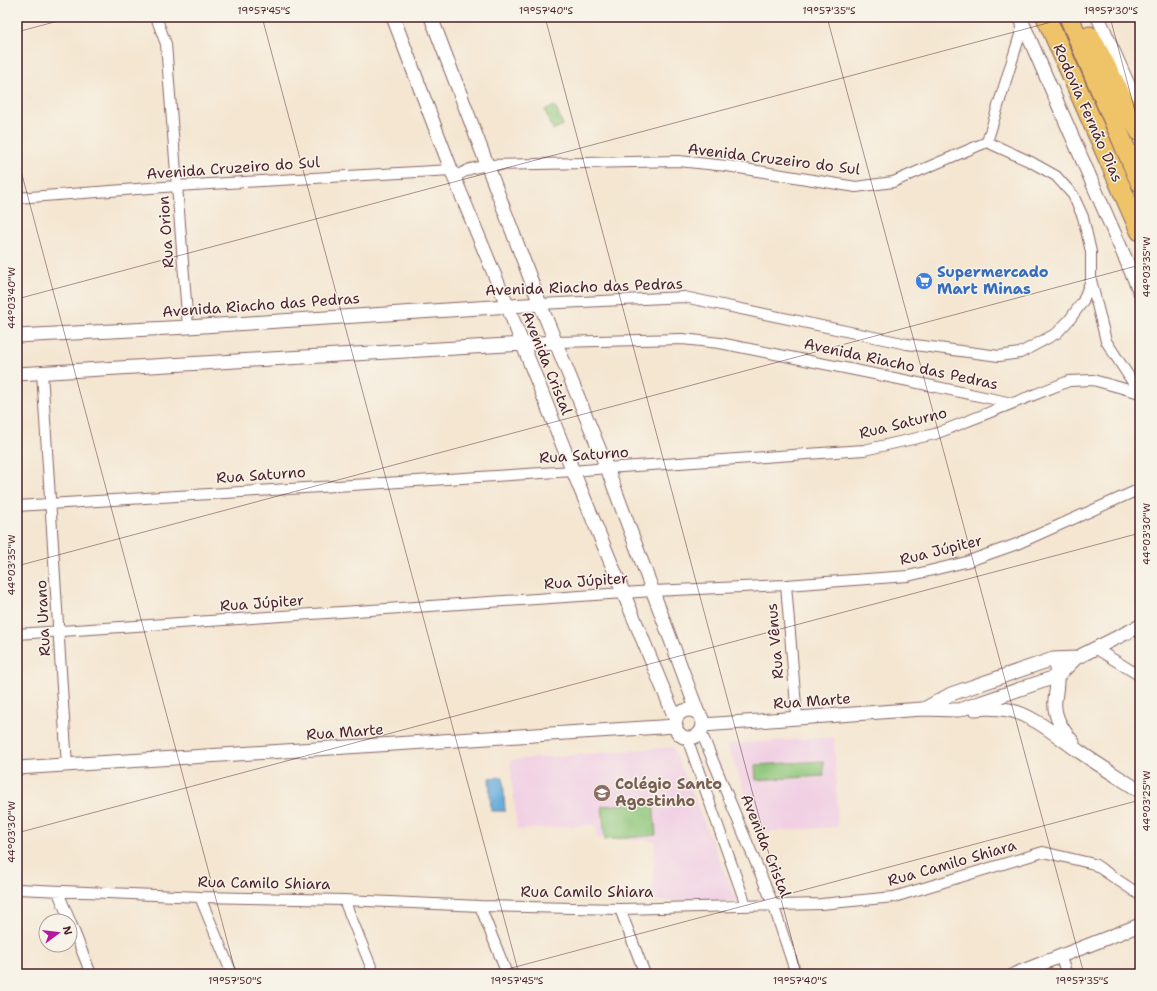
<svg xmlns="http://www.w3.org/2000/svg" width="1157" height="991" font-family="'Shantell Sans',sans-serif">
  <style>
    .built { fill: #f1d0e4 }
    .green { fill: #8cc578; stroke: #6b7252 }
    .water { fill: #63aada; stroke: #566482 }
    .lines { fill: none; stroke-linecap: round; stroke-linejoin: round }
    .minor-casing { stroke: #866565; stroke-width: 12 }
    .tertiary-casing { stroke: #866565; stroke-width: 15 }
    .motorway-casing { stroke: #866565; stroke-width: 21 }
    .minor { stroke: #fff; stroke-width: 10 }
    .tertiary { stroke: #fff; stroke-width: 13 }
    .motorway { stroke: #efc469; stroke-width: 19 }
    .ticks { fill: none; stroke: #4a1f2b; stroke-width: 1; stroke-opacity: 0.45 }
    .labels { text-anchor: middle; stroke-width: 3; stroke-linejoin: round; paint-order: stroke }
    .street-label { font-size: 15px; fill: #4a1f2b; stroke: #f7f3e8 }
    .shop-label { font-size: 15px; font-weight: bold; fill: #366cbe; stroke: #f7f3e8; text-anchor: start }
    .education-label { font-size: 15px; font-weight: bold; fill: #785e54; stroke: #f7f3e8; text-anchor: start }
    .neatline { fill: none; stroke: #4a1f2b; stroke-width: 1.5 }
    .ticks-label { font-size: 10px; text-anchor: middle; fill: #4a1f2b }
  </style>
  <rect width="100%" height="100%" fill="#f7f3e8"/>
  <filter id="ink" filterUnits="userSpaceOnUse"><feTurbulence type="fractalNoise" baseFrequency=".025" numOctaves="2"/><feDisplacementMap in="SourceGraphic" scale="8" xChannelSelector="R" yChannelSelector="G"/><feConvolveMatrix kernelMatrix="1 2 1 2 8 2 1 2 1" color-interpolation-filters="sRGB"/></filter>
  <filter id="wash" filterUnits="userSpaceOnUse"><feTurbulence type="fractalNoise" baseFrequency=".012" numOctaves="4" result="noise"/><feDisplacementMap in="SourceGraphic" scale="16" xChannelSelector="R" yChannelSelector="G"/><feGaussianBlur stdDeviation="0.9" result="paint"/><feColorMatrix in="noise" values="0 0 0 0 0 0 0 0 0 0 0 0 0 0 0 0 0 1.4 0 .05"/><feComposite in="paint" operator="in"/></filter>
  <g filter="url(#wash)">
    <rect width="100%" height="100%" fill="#f4e6d1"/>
    <path class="built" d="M834 737 838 827 759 832 727 744Z
      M673 747 737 901H652L655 841 597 838 595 825 517 830 510 760Z"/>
    <path class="green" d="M555 106 563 125 553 130 545 110Z
      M823 761 824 776 756 780 755 765Z
      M653 802 656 835 605 840 602 806Z"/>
    <path class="water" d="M503 777 505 811H491L489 778Z"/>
  </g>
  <g filter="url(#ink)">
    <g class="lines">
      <defs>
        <path id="minor" d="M156 17 166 44 188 327
          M454 177 470 169 487 165 678 161 727 166 856 187 893 182 987 142 1023 25
          M17 198 177 186 451 170
          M1091 280 1106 341 1139 392
          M540 304 684 297 907 344 999 356 1020 353 1057 333 1070 319 1083 301 1091 280V252L1083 217 1073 195 1056 176 1031 162 987 142
          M556 342 682 339 720 343 904 380 1012 403
          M42 372 67 766
          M17 506 573 471 607 468 864 450 935 434 1069 381 1093 380 1140 393
          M786 585 797 718
          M17 634 653 591 786 585 908 576 966 562 1017 544 1140 489
          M1095 648 1140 676
          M701 732 773 904 796 974
          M687 738 746 905
          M17 889 200 897 344 900 480 906 620 909 821 904 894 897 1043 852 1094 864 1140 895
          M58 892 70 921
          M200 897 232 974
          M344 900 374 974
          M480 906 507 974
          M620 909 645 974
          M70 921 91 974
          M1060 956 1067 974"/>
        <path id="tertiary" d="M393 17 454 177 507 305 573 471 676 720
          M431 17 540 304 607 468 698 713
          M1020 17 1140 292
          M1098 17 1140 111
          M17 336 188 327 540 304
          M17 374 556 342
          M1056 669C1059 680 1056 689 1055 700 1053 716 1063 731 1073 742
          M924 709 951 694 1053 659 1076 658
          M975 709C986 708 997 708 1009 710 1035 716 1058 737 1080 752 1100 766 1120 778 1140 791
          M675 724a14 14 0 1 1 28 0a14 14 0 1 1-28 0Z
          M703 725 922 709 959 710 1058 676 1076 658 1140 626
          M17 768 676 726
          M1015 974 1140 925"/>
        <path id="motorway" d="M1046 17 1140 231
          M1069 17 1140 182
          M1090 36 1140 132"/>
      </defs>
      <use href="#minor" class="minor-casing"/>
      <use href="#tertiary" class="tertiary-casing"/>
      <use href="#motorway" class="motorway-casing"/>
      <use href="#minor" class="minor"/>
      <use href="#tertiary" class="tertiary"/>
      <use href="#motorway" class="motorway"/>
    </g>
  </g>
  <path class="ticks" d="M262 17 519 974M545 17 801 974M827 17 1084 974M1110 17 1140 130M17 32 73 17M17 156 236 974M17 299 1070 17M17 566 1140 265M17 833 1140 533M489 974 1140 800"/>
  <defs>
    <symbol id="supermarket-disc" viewBox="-11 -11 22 22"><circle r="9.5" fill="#3f7fe0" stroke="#f7f3e8"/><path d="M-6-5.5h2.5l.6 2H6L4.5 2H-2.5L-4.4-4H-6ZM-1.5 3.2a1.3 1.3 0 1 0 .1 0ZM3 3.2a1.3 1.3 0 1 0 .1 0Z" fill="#fff"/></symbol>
    <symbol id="school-disc" viewBox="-11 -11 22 22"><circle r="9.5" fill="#8d6e63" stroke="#f7f3e8"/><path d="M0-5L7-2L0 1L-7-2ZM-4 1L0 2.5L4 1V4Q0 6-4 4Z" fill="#fff"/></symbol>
  </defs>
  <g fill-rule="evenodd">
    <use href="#supermarket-disc" x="914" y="271" width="20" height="20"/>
    <use href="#school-disc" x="592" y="783" width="20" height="20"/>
  </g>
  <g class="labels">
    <g class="street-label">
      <text transform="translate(1088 113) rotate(66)" y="5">Rodovia Fernão Dias</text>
      <text transform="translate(774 159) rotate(7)" y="5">Avenida Cruzeiro do Sul</text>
      <text transform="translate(233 168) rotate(-4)" y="5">Avenida Cruzeiro do Sul</text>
      <text transform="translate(166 232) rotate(-94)" y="5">Rua Orion</text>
      <text transform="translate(584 287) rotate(-2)" y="5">Avenida Riacho das Pedras</text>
      <text transform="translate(261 305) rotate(-4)" y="5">Avenida Riacho das Pedras</text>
      <text transform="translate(547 363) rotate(68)" y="5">Avenida Cristal</text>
      <text transform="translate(901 364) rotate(12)" y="5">Avenida Riacho das Pedras</text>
      <text transform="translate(903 423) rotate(-14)" y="5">Rua Saturno</text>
      <text transform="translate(584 455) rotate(-4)" y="5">Rua Saturno</text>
      <text transform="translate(261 475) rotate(-4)" y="5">Rua Saturno</text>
      <text transform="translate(941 550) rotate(-14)" y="5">Rua Júpiter</text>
      <text transform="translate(586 581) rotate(-4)" y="5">Rua Júpiter</text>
      <text transform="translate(262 603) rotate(-4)" y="5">Rua Júpiter</text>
      <text transform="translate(43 618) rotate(-93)" y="5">Rua Urano</text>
      <text transform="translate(775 641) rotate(-95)" y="5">Rua Vênus</text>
      <text transform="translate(812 701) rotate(-4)" y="5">Rua Marte</text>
      <text transform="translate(345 732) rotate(-4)" y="5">Rua Marte</text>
      <text transform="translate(766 846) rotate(68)" y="5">Avenida Cristal</text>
      <text transform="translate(952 863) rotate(-16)" y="5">Rua Camilo Shiara</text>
      <text transform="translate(264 883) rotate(1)" y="5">Rua Camilo Shiara</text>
      <text x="587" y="897">Rua Camilo Shiara</text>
    </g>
    <g class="shop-label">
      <text x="937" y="277">Supermercado<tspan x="937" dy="17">Mart Minas</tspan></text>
    </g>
    <g class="education-label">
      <text x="615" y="789">Colégio Santo<tspan x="615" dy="17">Agostinho</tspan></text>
    </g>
  </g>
  <rect width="1157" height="991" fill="none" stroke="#f7f3e8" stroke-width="44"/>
  <g transform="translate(58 933) rotate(75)"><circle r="19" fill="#f7f3e8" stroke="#b29e9c"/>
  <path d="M0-3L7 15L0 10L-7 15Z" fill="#b5179e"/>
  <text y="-6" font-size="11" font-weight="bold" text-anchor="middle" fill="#4a1f2b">N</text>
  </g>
  <rect x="22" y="22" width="1113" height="947" class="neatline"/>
  <g class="ticks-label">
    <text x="264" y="14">19°57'45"S</text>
    <text x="546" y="14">19°57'40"S</text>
    <text x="829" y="14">19°57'35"S</text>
    <text x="1111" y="14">19°57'30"S</text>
    <text transform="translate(1146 267) rotate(-90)" y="4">44°03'35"W</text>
    <text transform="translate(11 298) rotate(-90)" y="4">44°03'40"W</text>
    <text transform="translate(1146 534) rotate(-90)" y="4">44°03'30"W</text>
    <text transform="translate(11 565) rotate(-90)" y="4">44°03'35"W</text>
    <text transform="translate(1146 801) rotate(-90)" y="4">44°03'25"W</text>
    <text transform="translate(11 832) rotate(-90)" y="4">44°03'30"W</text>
    <text x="235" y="984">19°57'50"S</text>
    <text x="517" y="984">19°57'45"S</text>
    <text x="800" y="984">19°57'40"S</text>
    <text x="1082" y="984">19°57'35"S</text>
  </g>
</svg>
